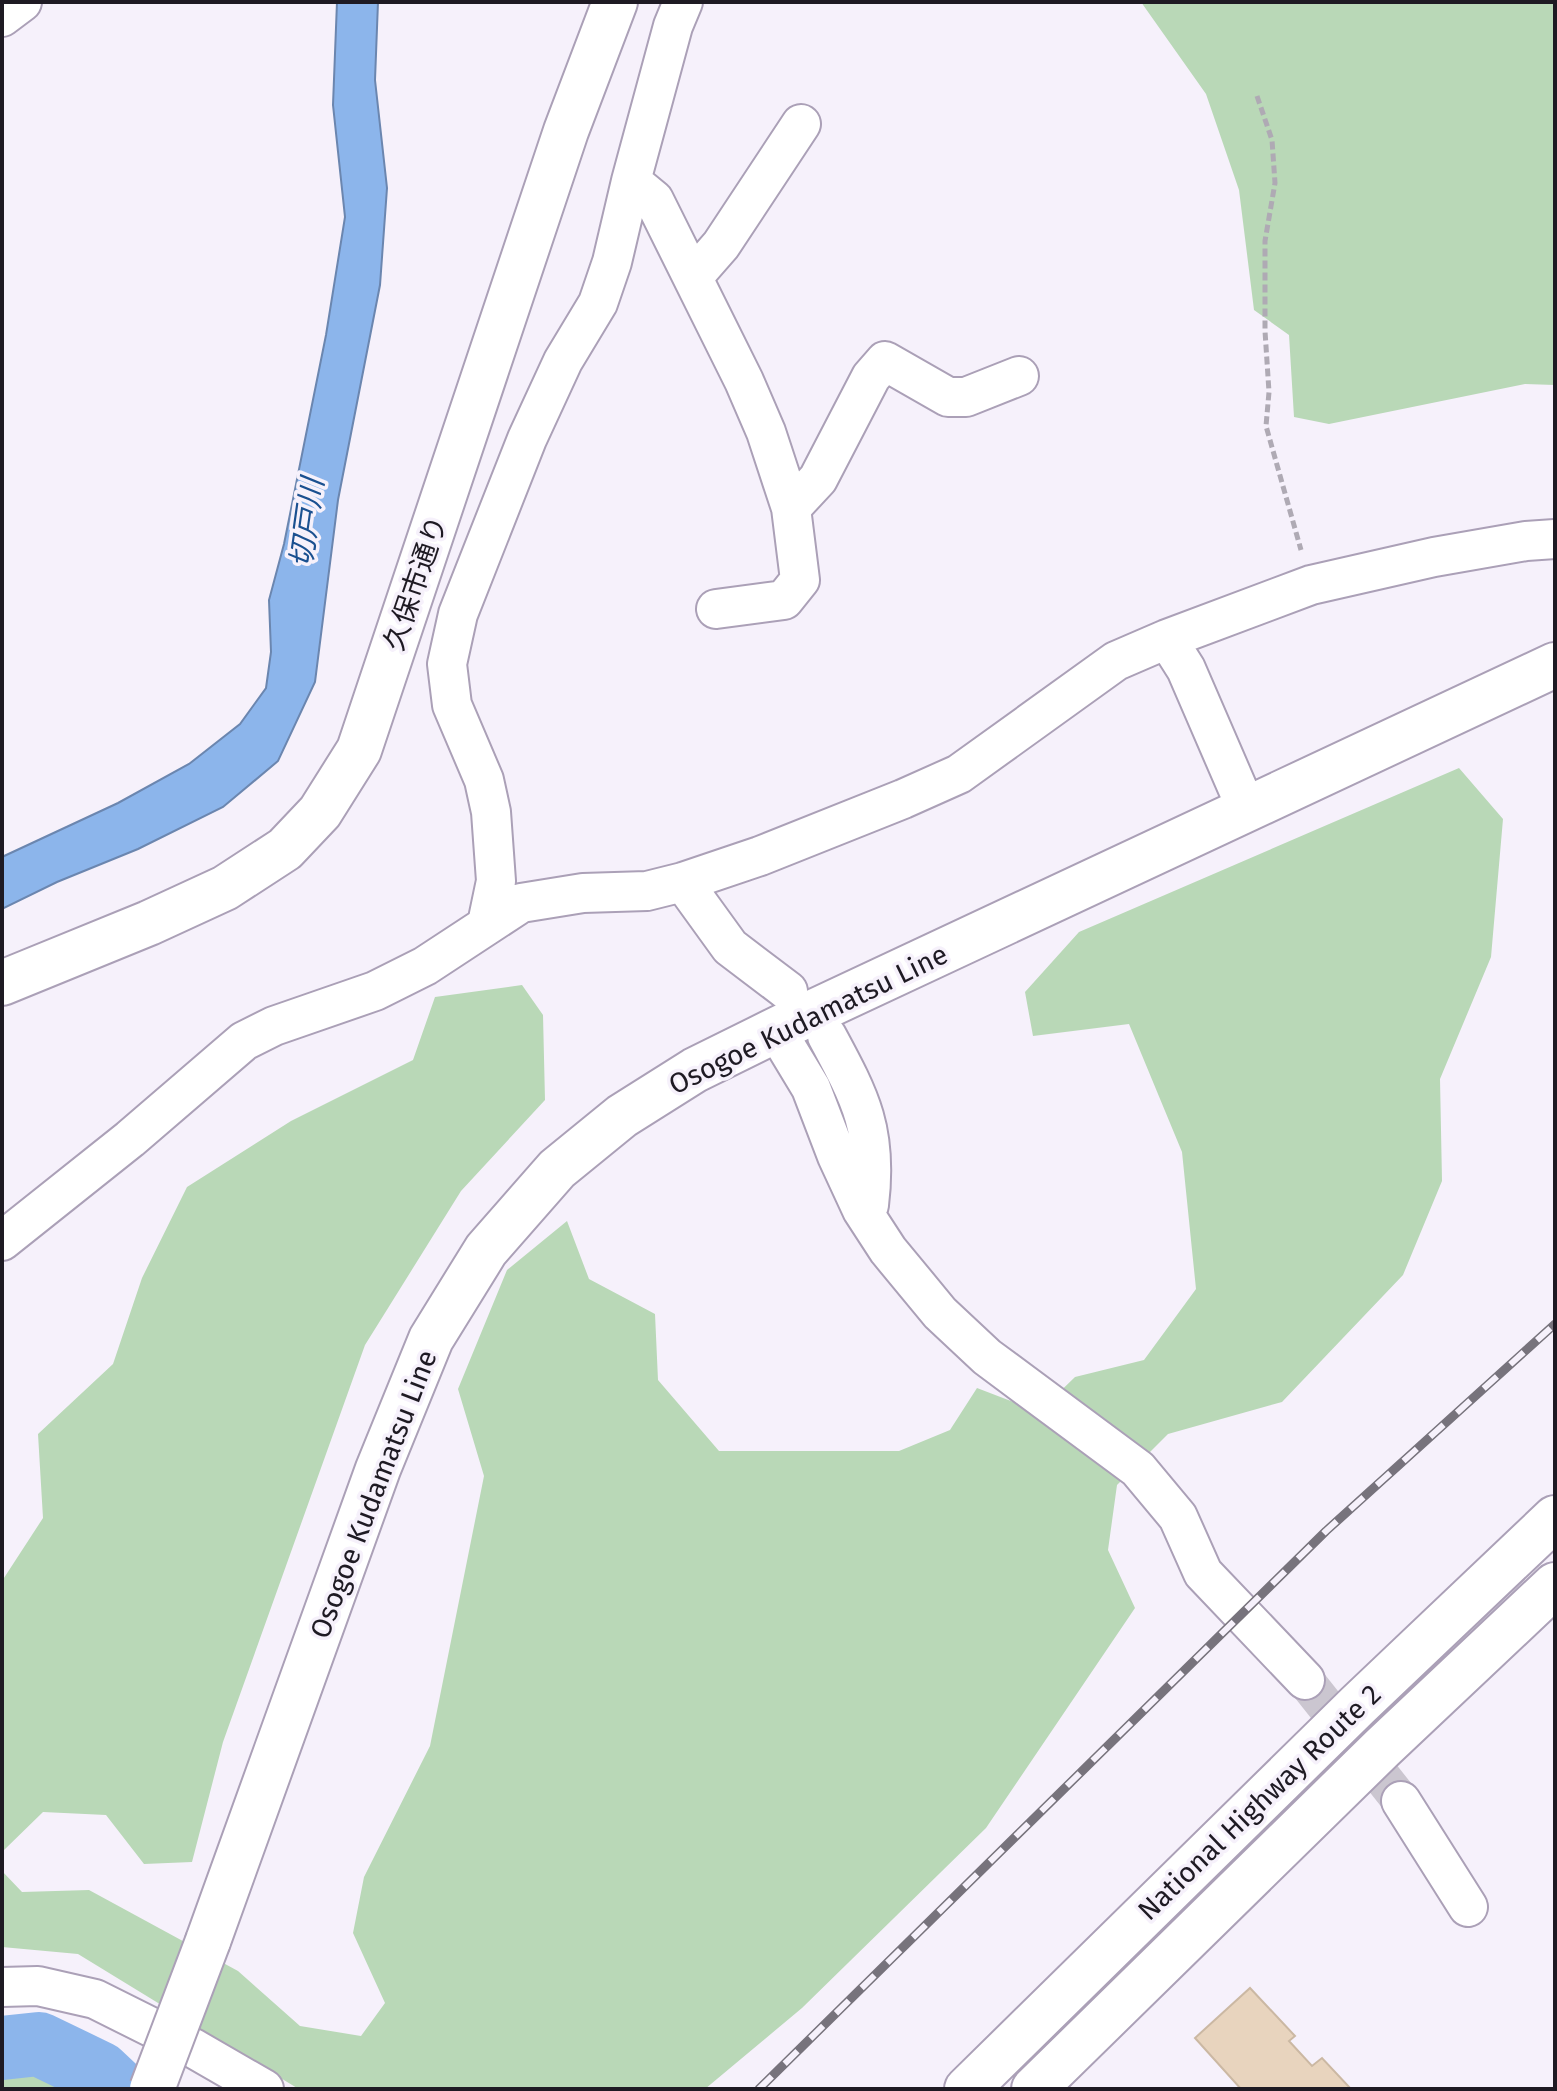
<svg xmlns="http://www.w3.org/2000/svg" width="1557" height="2091" font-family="'Fira Sans','Noto Sans JP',sans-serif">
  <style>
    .green { fill: #b9d8b7 }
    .water { fill: #8cb5eb; stroke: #6b86af; stroke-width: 2 }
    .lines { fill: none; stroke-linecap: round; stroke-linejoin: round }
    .river { stroke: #8cb5eb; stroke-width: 64 }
    .building { fill: #e8d4be; stroke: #cbb8a3; stroke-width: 2 }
    .street-tunnel { stroke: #cbc6d0; stroke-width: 38; stroke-dasharray: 38 19; stroke-linecap: butt }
    .street-casing { stroke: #aba0b7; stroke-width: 42 }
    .secondary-casing { stroke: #aba0b7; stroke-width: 48 }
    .highway-casing { stroke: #aba0b7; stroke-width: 48 }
    .path { stroke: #afaab4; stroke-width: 5; stroke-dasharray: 8 4; stroke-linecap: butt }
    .street { stroke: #fff; stroke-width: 38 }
    .secondary { stroke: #fff; stroke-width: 44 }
    .highway { stroke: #fff; stroke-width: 44 }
    .rail-casing { stroke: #77737c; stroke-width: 9 }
    .rail { stroke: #f6f1fb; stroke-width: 6; stroke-dasharray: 18; stroke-linecap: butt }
    .secondary-bridge-casing { stroke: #aba0b7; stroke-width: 48; stroke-linecap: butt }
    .secondary-bridge { stroke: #fff; stroke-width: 44 }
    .labels { text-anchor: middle; stroke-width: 7; stroke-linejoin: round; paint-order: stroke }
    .street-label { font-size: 28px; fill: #1e1a23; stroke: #f6f1fb }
    .water-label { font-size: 30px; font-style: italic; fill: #1a5090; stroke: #f6f1fb }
  </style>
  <rect width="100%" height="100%" fill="#f6f1fb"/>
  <path class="green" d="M1141 2H1555V385L1525 384 1329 424 1294 417 1289 335 1254 310 1239 190 1206 94Z
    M1459 768 1503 819 1491 957 1440 1079 1442 1181 1403 1275 1282 1402 1168 1434 1117 1485 1108 1550 1135 1608 986 1828 802 2008 705 2089 297 2088 78 1954 2 1947V1871L22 1892 89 1890 238 1971 300 2026 361 2036 385 2003 353 1933 364 1877 430 1746 484 1476 458 1389 507 1270 567 1221 589 1279 655 1314 658 1380 719 1451H899L950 1430 977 1388 1039 1412 1075 1377 1144 1360 1196 1289 1182 1152 1129 1024 1033 1036 1025 992 1079 932Z
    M522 985 543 1015 545 1100 461 1191 365 1345 223 1742 192 1862 144 1864 106 1815 43 1812 2 1852V1581L43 1518 38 1434 113 1364 142 1278 187 1187 291 1121 413 1060 435 997Z
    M49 2075 77 2089H2V2077Z"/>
  <path class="water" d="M337 2H378L375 80 387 188 380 285 338 500 315 682 278 761 223 807 138 849 57 882 2 909V857L118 803 189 764 240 724 266 688 271 652 269 600 284 544 326 335 345 217 333 105Z"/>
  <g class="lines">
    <path class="river" d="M2 2048 39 2044 99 2073 116 2089"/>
  </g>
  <path class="building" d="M1250 1988 1295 2036 1289 2041 1312 2066 1322 2058 1351 2089H1241L1195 2038Z"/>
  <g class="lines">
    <path class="street-tunnel" d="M1305 1680 1401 1801"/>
    <defs>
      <path id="street" d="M2 17 22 2
        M631 181 654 200 744 381 766 432 791 508 800 580 784 600 716 609
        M693 277 721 245 801 124
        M791 508 818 479 871 377 885 361 948 397H966L1019 376
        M1167 639 1186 669 1247 810
        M683 882 730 947 788 991
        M487 924 496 881 491 812 484 780 452 705 447 664 458 614 527 439 563 361 598 303 612 262 631 181 673 26 683 2
        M776 1030 811 1088 837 1156 862 1210 888 1250 940 1313 987 1357 1138 1469 1178 1517 1203 1573 1305 1680
        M827 1036C861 1099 878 1131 869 1205L862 1210
        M2 1241 130 1139 244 1041 274 1026 375 991 425 966 521 903 583 893 647 891 683 882 760 856 903 799 959 774 1116 661 1167 639 1311 585 1434 557 1526 541 1555 539
        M1401 1801 1468 1907
        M2 1987 38 1986 95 1999 193 2048 264 2089"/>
      <path id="secondary" d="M2 983 149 923 225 888 285 849 320 812 359 750 566 131 615 2
        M208 1941 378 1469 431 1339 486 1250 557 1169 622 1116 695 1070 788 1024 1555 665"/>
      <path id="highway" d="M967 2089 1357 1706 1555 1518
        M1034 2089 1382 1748 1555 1585"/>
    </defs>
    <use href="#street" class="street-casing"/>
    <use href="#secondary" class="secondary-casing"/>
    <use href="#highway" class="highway-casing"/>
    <path class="path" d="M1257 96 1272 140 1275 183 1265 241V331L1269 392 1266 426 1301 550"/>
    <use href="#street" class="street"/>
    <use href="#secondary" class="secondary"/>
    <use href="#highway" class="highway"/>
    <defs>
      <path id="rail" d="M759 2089 1326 1531 1555 1324"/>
    </defs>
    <use href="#rail" class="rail-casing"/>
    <use href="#rail" class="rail"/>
    <defs>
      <path id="secondary-bridge" d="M152 2089 208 1941"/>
    </defs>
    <use href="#secondary-bridge" class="secondary-bridge-casing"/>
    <use href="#secondary-bridge" class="secondary-bridge"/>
  </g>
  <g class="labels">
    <g class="street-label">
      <text transform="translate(415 583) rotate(-71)" y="10">久保市通り</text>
      <text transform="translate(808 1019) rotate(-26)" y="10">Osogoe Kudamatsu Line</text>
      <text transform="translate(373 1494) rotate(-69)" y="10">Osogoe Kudamatsu Line</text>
      <text transform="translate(1259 1802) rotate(-44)" y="10">National Highway Route 2</text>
    </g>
    <g class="water-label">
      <text transform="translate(307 523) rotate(-82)" y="10">切戸川</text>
    </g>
  </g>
  <rect width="1557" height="2091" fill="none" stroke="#1e1a23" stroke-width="8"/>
</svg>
